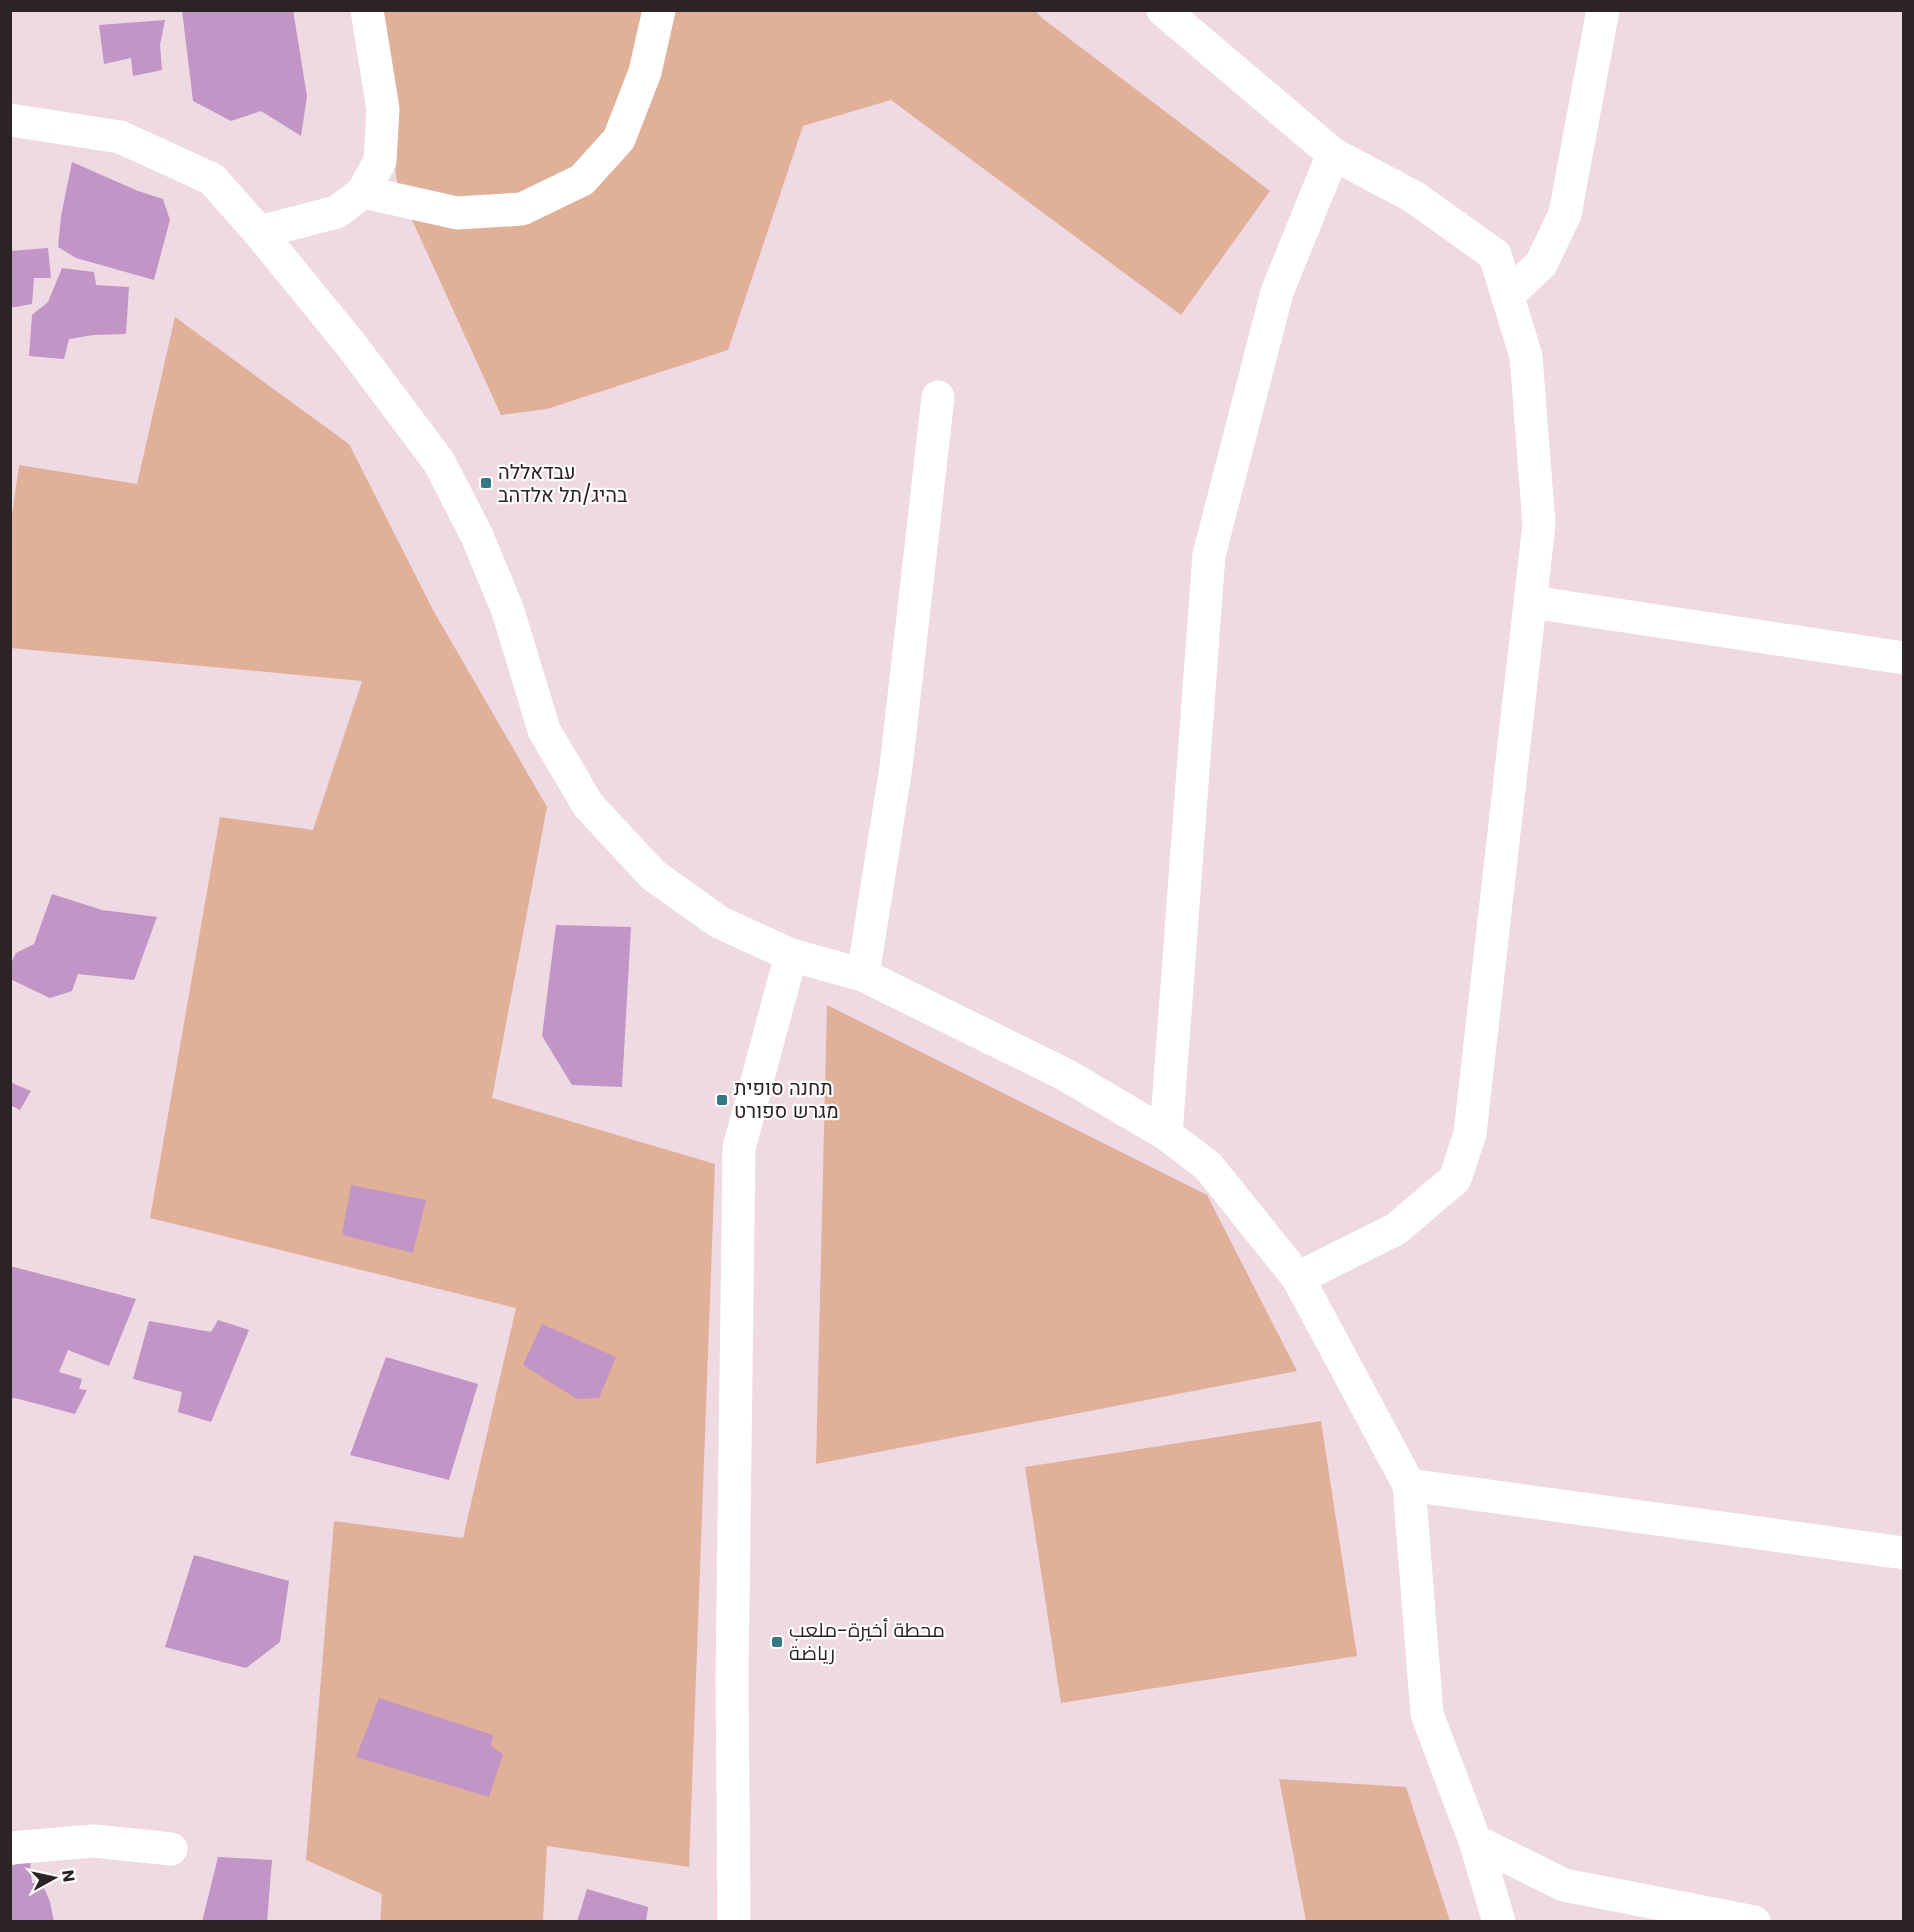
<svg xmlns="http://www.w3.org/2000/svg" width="1914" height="1932" font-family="Poppins,Cairo,Heebo,sans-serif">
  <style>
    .green { fill: #e1b098 }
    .building { fill: #c195c5 }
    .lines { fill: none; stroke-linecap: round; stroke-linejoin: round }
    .street { stroke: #fff; stroke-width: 33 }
    .poi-dot { fill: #337985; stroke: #fff; stroke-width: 2 }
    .labels { text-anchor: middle; stroke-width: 4.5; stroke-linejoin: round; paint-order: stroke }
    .poi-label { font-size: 20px; fill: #2b2326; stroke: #fff; text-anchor: start }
  </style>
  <rect width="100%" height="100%" fill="#efd9e2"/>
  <path class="green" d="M373 11H1036L1042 18 1270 191 1181 315 891 100 803 126 728 350 547 409 501 415 398 189Z
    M175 317 349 444 433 610 547 807 492 1098 715 1164 689 1867 547 1846 543 1921 380 1922 382 1894 306 1860 334 1521 463 1538 516 1308 150 1218 220 817 313 830 362 681 11 648 10 530 19 465 137 484Z
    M827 1005 1207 1195 1297 1371 816 1464Z
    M1321 1421 1357 1656 1061 1703 1025 1467Z
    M1279 1779 1406 1787 1450 1921H1306Z"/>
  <path class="building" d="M182 10H293L307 96 301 136 261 111 231 121 193 101Z
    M165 20 160 45 162 70 133 76 131 58 104 64 99 25Z
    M72 162 138 191 163 199 170 220 154 280 76 258 58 247 61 216Z
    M48 248 51 278H34L32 304 10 308V251Z
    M62 268 94 272 96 285 129 287 126 334 93 335 69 339 64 359 29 356 32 315 48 302Z
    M52 894 102 910 157 917 134 980 78 974 72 991 50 998 10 979V965L16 953 34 944Z
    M556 925 631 927 622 1087 572 1085 542 1036Z
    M10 1082 31 1091 20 1110 10 1105Z
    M351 1185 426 1200 413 1253 342 1235Z
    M10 1266 136 1299 109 1366 68 1350 59 1372 82 1379 79 1389 87 1390 75 1414 15 1398 10 1399Z
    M218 1320 249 1330 211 1422 178 1412 182 1392 133 1379 149 1321 211 1332Z
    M542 1324 616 1357 599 1398 577 1399 523 1365Z
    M386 1357 478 1384 449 1480 350 1455Z
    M194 1555 289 1581 280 1642 246 1668 165 1647Z
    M379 1698 493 1735 491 1746 503 1754 489 1797 356 1757Z
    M218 1857 272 1860 267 1922H202Z
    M30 1861 32 1883H42L50 1902 54 1922H10V1866Z
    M587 1889 648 1907 646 1922H577Z"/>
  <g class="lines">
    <path class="street" d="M1163 10 1333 154 1414 197 1495 255 1526 356 1539 524 1470 1133 1455 1179 1396 1229 1298 1278
      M10 120 120 137 212 179 259 232 352 346 439 462 477 536 508 611 544 730 588 805 653 875 719 922 791 955 863 975 1066 1075 1166 1134 1208 1166 1298 1278 1409 1485 1427 1714 1475 1841 1564 1885 1754 1922
      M363 192 457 213 522 209 582 180 619 139 645 72 659 10
      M259 232 337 212 363 192 380 161 383 109 367 10
      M1507 296 1541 264 1565 214 1603 10
      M1531 602 1904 658
      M863 975 896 767 938 397
      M1166 1134 1209 555 1277 292 1333 154
      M1409 1485 1904 1553
      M1475 1841 1499 1922
      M10 1848 94 1841 171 1849
      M734 1922 732 1677 739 1148 791 955"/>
  </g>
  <g class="poi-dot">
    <rect x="480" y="477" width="12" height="12" rx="3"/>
    <rect x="716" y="1094" width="12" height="12" rx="3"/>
    <rect x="771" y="1636" width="12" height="12" rx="3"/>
  </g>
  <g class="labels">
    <g class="poi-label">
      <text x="498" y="479">עבדאללה<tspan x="498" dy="23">בהיג/תל אלדהב</tspan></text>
      <text x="734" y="1095">תחנה סופית<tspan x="734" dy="23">מגרש ספורט</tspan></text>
      <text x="789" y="1637">محطة أخيرة-ملعب<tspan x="789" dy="23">رياضة</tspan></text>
    </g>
  </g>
  <rect width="1914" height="1932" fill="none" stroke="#2b2326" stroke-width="24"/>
  <g transform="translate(54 1878) rotate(82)" stroke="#ffffff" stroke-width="4.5" paint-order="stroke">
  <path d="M0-4.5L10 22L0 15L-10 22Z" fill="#2b2326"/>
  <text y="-9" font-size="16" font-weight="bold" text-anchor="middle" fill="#2b2326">N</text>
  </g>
</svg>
